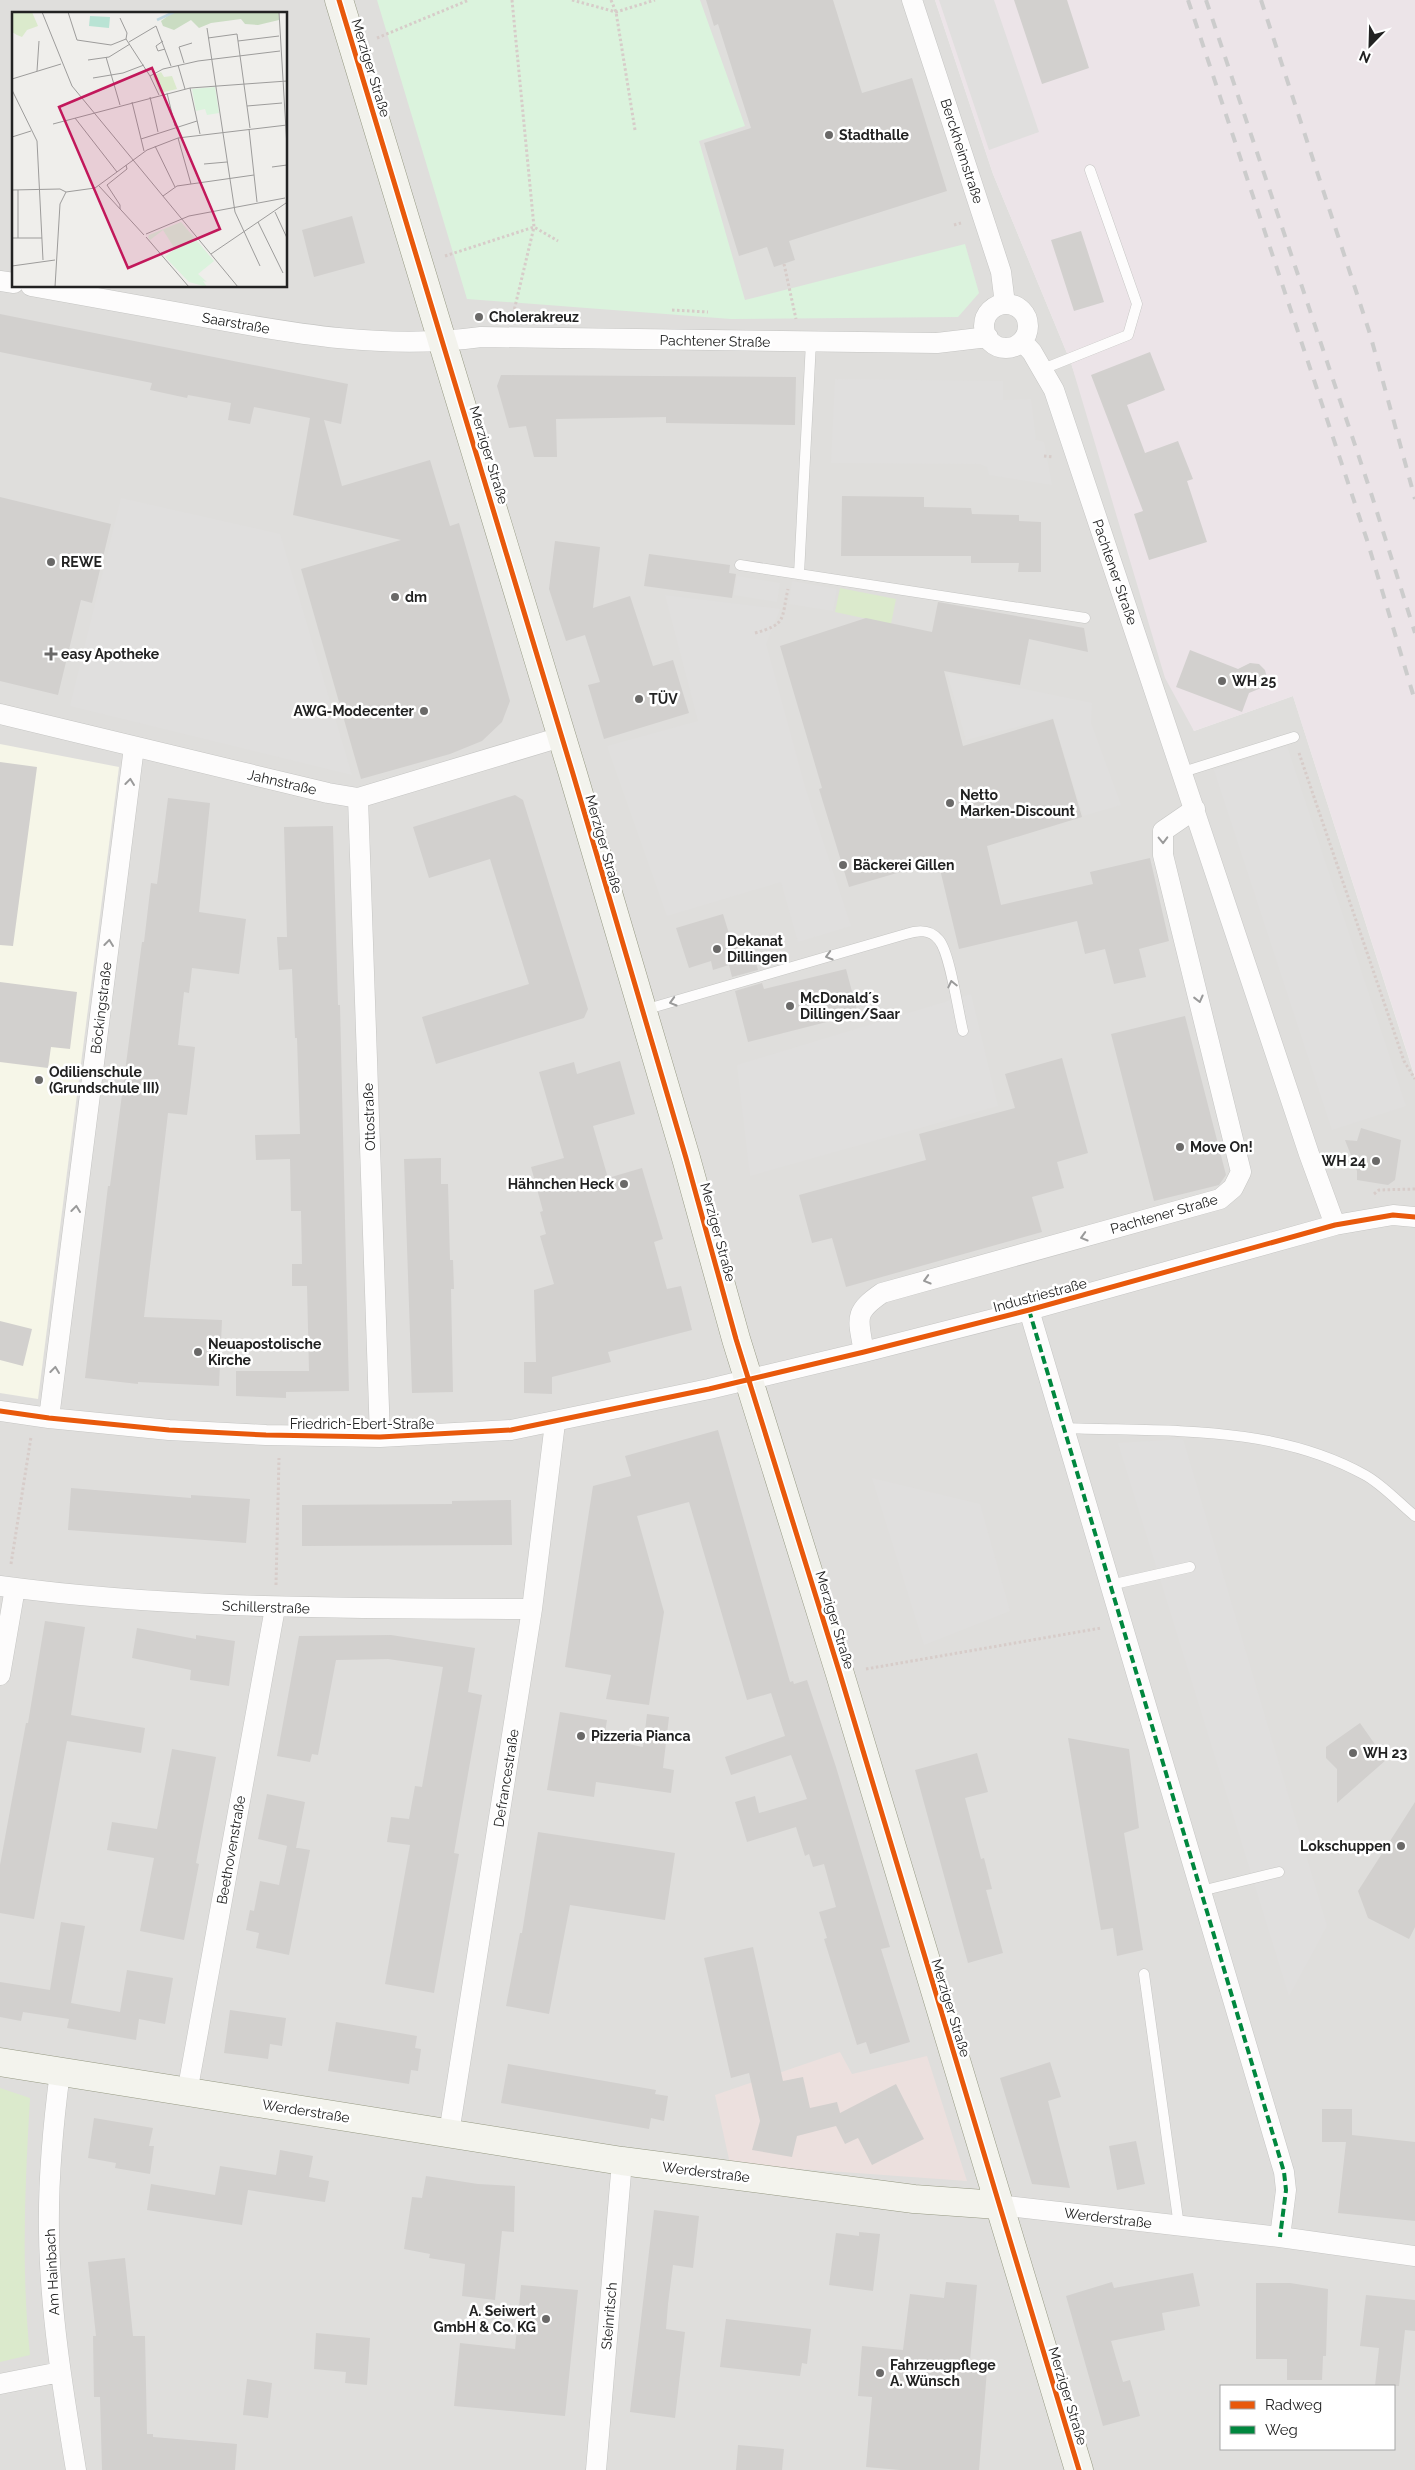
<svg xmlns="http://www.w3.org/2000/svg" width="1415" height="2470" font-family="Raleway,sans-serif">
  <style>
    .residential { fill: #dfdedc; fill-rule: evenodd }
    .commercial { fill: #ece0de }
    .industrial { fill: #ece4e8 }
    .education { fill: #f6f6e8 }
    .grass { fill: #dbeacc }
    .park { fill: #dbf3dd }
    .parking { fill: #e0dfde }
    .building { fill: #d2d0ce }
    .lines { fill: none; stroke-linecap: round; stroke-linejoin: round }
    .lane-casing { stroke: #c5c5c3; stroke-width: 11 }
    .street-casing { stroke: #c5c5c3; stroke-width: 21 }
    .secondary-casing { stroke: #969983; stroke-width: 29 }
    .path { stroke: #d7ccc9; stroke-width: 3; stroke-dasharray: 2.5 2.5; stroke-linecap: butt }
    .lane { stroke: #fdfcfc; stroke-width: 10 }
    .street { stroke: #fdfcfc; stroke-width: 20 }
    .secondary { stroke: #f3f3ed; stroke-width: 28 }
    .rail { stroke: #ccc; stroke-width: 4; stroke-dasharray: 10 10; stroke-linecap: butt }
    .quiet { stroke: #00873e; stroke-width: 4; stroke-dasharray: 8 4; stroke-linecap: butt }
    .cycleway-casing { stroke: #fff; stroke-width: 8 }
    .cycleway { stroke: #e8590c; stroke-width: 5 }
    .oneway { stroke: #9a9a9a }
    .poi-dot { fill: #6a6968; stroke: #fff; stroke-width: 2 }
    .labels { text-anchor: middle; stroke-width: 5; stroke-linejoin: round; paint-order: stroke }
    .street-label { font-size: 14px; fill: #222; stroke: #fff }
    .poi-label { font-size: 14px; font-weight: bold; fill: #222; stroke: #fff; text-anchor: start }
    .inset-river { fill: none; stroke: #c1d8e0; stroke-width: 2.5 }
    .inset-road { fill: none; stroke: #9d9c9b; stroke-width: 1 }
    .view { fill: #c2185b; fill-opacity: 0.15; stroke: #c2185b; stroke-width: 2.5 }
    .inset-edge { fill: none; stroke: #222; stroke-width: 2.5 }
  </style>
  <rect width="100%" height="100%" fill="#efeeeb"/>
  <path class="residential" d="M0 0H935L993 174 1071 363 1194 731 1293 696 1415 1078V2470H0ZM14 14H286V286H14ZM1221 2386H1394V2449H1221Z"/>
  <path class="commercial" d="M840 2052 852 2074 927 2056 967 2181 730 2164 715 2095Z"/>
  <path class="industrial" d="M935 0H1415V1077L1293 696 1194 731 1165 678 1071 363 993 174Z"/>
  <path class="education" d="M0 744 119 767 38 1399 0 1393Z"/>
  <path class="grass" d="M840 588 896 599 891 624 835 612Z
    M0 2088 30 2098C25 2184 21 2269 30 2355L0 2362Z"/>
  <path class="park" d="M377 0H700L745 126 699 141 745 300 965 244 979 293 958 317 731 319 467 299Z"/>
  <path class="parking" d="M939 0H994L1039 132 989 150Z
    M835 379 1003 381V400L1031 399 1036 440 1044 442 1052 485 989 475 987 467 980 464 831 463Z
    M121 498 280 534 352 775 70 706Z
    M737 576 780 583 777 602 734 595Z
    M792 581 837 589 833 611 789 604Z
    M665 595 780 609 766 644 805 787 851 926 798 942 781 882 667 916 607 746 698 721Z
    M947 673 1092 703 1091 723 1121 805 1083 816 1053 718 966 740Z
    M1287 746 1406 1106 1332 1130 1214 770Z
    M971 994 998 1106 750 1176 737 1065Z
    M1183 1439 1327 1926 1289 1996 1118 1443Z
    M872 1478 980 1504 1010 1611 924 1645Z"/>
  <path class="building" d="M706 0H833L862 93 912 78 947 191 789 241 795 260 774 267 767 247 739 256 704 143 751 128 718 24 714 26Z
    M1014 0H1067L1089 68 1042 84Z
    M352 216 365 263 314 277 302 230Z
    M1081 231 1104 302 1074 311 1051 240Z
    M0 314 348 384 341 424 324 420 342 486 430 460 450 526 459 523 510 701 502 722 482 741 450 754 361 779 301 569 401 540 293 515 310 418 254 407 250 424 228 420 231 403 188 395 187 398 150 390 152 383 0 352Z
    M1150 352 1165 390 1127 405 1145 453 1178 441 1193 479 1187 481 1207 542 1149 560 1134 514 1143 511 1091 375Z
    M501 375 796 377 795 425 666 423V417L556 419 557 457H534L526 426 509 428 497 386Z
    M842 496 924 497V507L971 508 972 514 1019 515V521L1041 522V572H1018L1019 563H971V556H841Z
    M0 497 111 524 92 603 81 600 58 695 0 681Z
    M555 541 600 547 593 608 630 596 653 666 673 660 689 713 604 739 588 685 600 682 585 635 566 641 549 589Z
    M649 554 730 565 729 573 736 574 732 598 644 586Z
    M938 602 1084 628 1088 652 1029 639 1020 685 944 671 963 746 1053 719 1082 817 987 846 1001 905 1093 884 1090 872 1150 858 1169 941 1139 949 1146 977 1114 984 1105 949 1085 954 1077 921 959 949 938 861 849 887 819 789 822 788 780 646 866 618 932 632Z
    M1190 650 1238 669 1250 663 1259 664 1265 670 1267 678 1261 688 1249 693 1242 712 1176 687Z
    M0 762 37 767 13 946 0 945Z
    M515 795 523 800 588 1009 584 1018 436 1064 422 1017 529 984 490 859 429 878 413 827Z
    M168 798 210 803 199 912 246 919 239 974 192 968 189 993 184 992 178 1045 195 1047 191 1083 187 1115 168 1113 144 1317 222 1320 219 1386 138 1382V1384L85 1378 108 1186H110L142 942H144L151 883 157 884Z
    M333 826 338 1005H340L349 1391 286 1392V1398L236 1396V1371H309L307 1286H292V1264H302L301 1211H291L290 1159 256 1160 255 1135 300 1134 297 1038H295L292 969 279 970 277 937H287L284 827Z
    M723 914 731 940 748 935 758 970 732 977 729 965 713 970 711 961 689 968 676 928Z
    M846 969 858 1014 748 1042 735 991 762 983 764 989Z
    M0 982 77 992 70 1049 51 1047 48 1068 0 1062Z
    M1185 1016 1226 1175 1219 1185 1154 1201 1111 1034Z
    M1062 1058 1088 1153 1057 1162 1064 1188 1032 1197 1042 1232 846 1287 832 1238 812 1243 799 1195 926 1160 919 1134 1015 1108 1005 1074Z
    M620 1061 635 1114 593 1126 608 1178 642 1168 663 1239 654 1242 667 1289 681 1286 692 1330 608 1352 611 1362 552 1377V1394L524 1393V1362H536L534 1290 554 1284 540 1236 546 1234 540 1212 543 1211 531 1167 564 1158 539 1072 574 1062 577 1074Z
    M1361 1128 1401 1140 1395 1180 1388 1185 1357 1180V1171L1345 1140 1357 1141Z
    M441 1158V1184H448L450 1260H453L454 1289H451L453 1392 412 1393 404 1159Z
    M0 1321 32 1329 23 1366 0 1360Z
    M718 1430 790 1682 793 1681 794 1684 807 1680 836 1767 890 1947 881 1949 910 2042 870 2054 866 2042 857 2045 824 1939 827 1938 819 1912 836 1907 824 1864 813 1867 809 1854 805 1856 796 1827 747 1842 735 1802 755 1796 759 1813 807 1799 791 1755 731 1775 725 1757 785 1736 771 1693 747 1700 689 1502 637 1516 664 1612 649 1705 606 1699 611 1675 565 1667 593 1486 631 1476 625 1456Z
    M71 1488 191 1498V1495L250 1499 246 1543 68 1530Z
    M511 1500 512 1545 302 1546V1505L452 1504V1501Z
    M45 1621 85 1627 71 1715 145 1728 141 1753 67 1741 34 1919 0 1913V1865L26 1723H28Z
    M137 1628 196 1639V1635L235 1641 229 1686 190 1680 191 1670 132 1658Z
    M391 1635 475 1648 468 1692 482 1695 454 1853 459 1854 434 1993 385 1984 410 1845 387 1842 391 1817 409 1819 415 1786 422 1787 443 1667 388 1659 336 1660 318 1755 312 1754 310 1762 277 1756 299 1636Z
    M560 1712 607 1720 604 1739 643 1747 647 1714 669 1717 663 1768 674 1770 671 1793 596 1782 594 1797 547 1790Z
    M1360 1723 1386 1760 1337 1803V1769L1326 1758V1747Z
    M1068 1738 1129 1749 1139 1828 1124 1833 1143 1950 1117 1956 1113 1928 1101 1930Z
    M172 1749 216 1757 196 1863 199 1864 184 1940 140 1931 154 1858 107 1850 112 1822 157 1829Z
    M977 1753 988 1792 965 1798 981 1859 984 1858 992 1889 986 1890 1003 1953 968 1963 915 1770Z
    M267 1794 305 1802 296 1848 258 1839Z
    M1415 1802V1927L1409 1939 1368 1918 1358 1891Z
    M538 1832 675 1853 665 1920 570 1905 549 2014 506 2006 520 1933H522Z
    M287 1846 310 1850 289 1955 256 1948 259 1933 246 1930 250 1910 254 1911 260 1881 279 1885Z
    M61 1922 85 1926 71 2003 120 2012 127 1970 173 1978 165 2024 139 2019 136 2040 67 2028 69 2019 23 2012 21 2021 0 2017V1982L50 1990Z
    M753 1947 783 2081 803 2077 810 2108 837 2102 840 2113 896 2084 924 2139 872 2165 858 2138 845 2144 836 2126 797 2136 792 2157 752 2150 760 2121 749 2073 731 2078 704 1958Z
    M230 2010 286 2018 282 2046 270 2044 268 2059 224 2053Z
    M336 2022 417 2036 415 2048 421 2049 418 2071 411 2070 409 2084 328 2071Z
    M1050 2062 1061 2097 1048 2101 1070 2188 1032 2184 1000 2078Z
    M508 2064 656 2090 655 2094 668 2096 664 2121 651 2118 649 2129 501 2103Z
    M1322 2109H1352V2135L1415 2142V2221L1338 2213 1346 2142H1322Z
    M94 2118 153 2128 149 2146H154L150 2174 115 2168 116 2163 88 2158Z
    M1136 2141 1145 2184 1117 2190 1109 2146Z
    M280 2150 313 2156 309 2177 329 2181 325 2202 248 2190 242 2225 147 2210 151 2184 215 2195 220 2166 276 2175Z
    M426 2176 478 2184 515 2186 514 2232 502 2231 495 2300 462 2296 465 2264 429 2258 430 2254 404 2249 412 2197 422 2198Z
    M654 2210 699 2216 693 2268 673 2265 668 2304 666 2329 685 2332 675 2418 630 2412Z
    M859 2232 880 2234 873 2291 829 2285 836 2233 859 2236Z
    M125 2258 133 2336H145L147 2434H153V2437L237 2444 235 2470H102L100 2397H94L93 2336H96L88 2262Z
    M1193 2273 1200 2306 1162 2313 1165 2330 1111 2341 1123 2382 1130 2380 1140 2416 1103 2426 1066 2296 1112 2282 1114 2288Z
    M946 2282 977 2285 969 2371 987 2370 979 2470H900L866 2467 872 2397 858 2396 862 2346 903 2350 910 2294 944 2298Z
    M1256 2283H1290L1328 2289 1326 2356H1323L1322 2380H1287V2359H1256Z
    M521 2285 578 2290 565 2416 454 2406 460 2343 515 2349Z
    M1366 2295 1415 2300V2331L1405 2330 1399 2386H1375L1379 2348 1360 2346Z
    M726 2319 811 2329 807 2364 802 2363 800 2376 720 2367Z
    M316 2333 370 2338 367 2385 345 2383 346 2372 314 2369Z
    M247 2379 272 2383 268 2418 243 2415Z
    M738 2445 784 2449 782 2470H736Z"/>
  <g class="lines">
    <defs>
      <path id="lane" d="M1043 369 1128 335 1137 304 1090 170
        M740 565 1085 618
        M799 574 811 342
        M1183 772 1294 737
        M644 1010 906 934C918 930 930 929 939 940 950 953 958 1011 963 1031
        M1064 1428C1165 1432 1274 1424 1365 1475 1383 1485 1399 1503 1415 1516
        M1110 1585 1190 1567
        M1201 1891 1279 1872
        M1144 1974 1179 2226"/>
      <path id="street" d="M912 0 1001 272 1005 304
        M0 281 14 283
        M31 286C89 297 146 307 203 317 295 334 387 350 481 337L937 343 988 337
        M984 326a22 22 0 1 1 44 0a22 22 0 1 1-44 0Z
        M1022 341 1032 352 1054 390 1309 1154 1335 1225
        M0 714 328 793 358 798 561 737
        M358 798 380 1437
        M1029 1310 1284 2172 1286 2190 1280 2237
        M864 1352C858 1318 853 1313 882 1293L1220 1199 1233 1188 1241 1172 1163 855V831L1195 809
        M0 1411 49 1418 169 1430 266 1435 380 1437 511 1430 709 1389 864 1352 1029 1310 1335 1225 1393 1215 1415 1217
        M49 1418 134 747
        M0 1586C177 1610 355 1608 532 1609
        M0 1675 15 1588
        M60 2072C53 2125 48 2178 49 2232 50 2312 63 2391 76 2470
        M187 2093 275 1608
        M449 2133 532 1609 555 1423
        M998 2205 1280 2237 1415 2256
        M0 2384 60 2372
        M596 2470 622 2161"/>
      <path id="secondary" d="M339 0 573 774 686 1158 736 1339 840 1674 1079 2470
        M0 2062 622 2161 914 2199 998 2205"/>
    </defs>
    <use href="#lane" class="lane-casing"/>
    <use href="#street" class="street-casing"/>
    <use href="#secondary" class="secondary-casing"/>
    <path class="path" d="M512 0 534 227 513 315
      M572 0 616 12 655 0
      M611 0 616 12 635 130
      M377 38 469 0
      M954 225 961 223
      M445 256 534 227 558 241
      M784 264 796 319
      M672 310 708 312
      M1044 456 1053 457
      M755 633C787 624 781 620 788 589
      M1299 753 1404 1061 1415 1079
      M1374 1194 1379 1190 1415 1189
      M11 1564 31 1437
      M276 1585 279 1458
      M866 1669 1101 1628"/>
    <use href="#lane" class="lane"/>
    <use href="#street" class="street"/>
    <use href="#secondary" class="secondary"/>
    <path class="rail" d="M1188 0 1367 540 1415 701
      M1206 0 1371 493 1415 633
      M1261 0 1370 334 1415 499"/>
    <path class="quiet" d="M1029 1310 1284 2172 1286 2190 1280 2237"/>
    <defs>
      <path id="cycleway" d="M339 0 573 774 686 1158 736 1339 840 1674 1079 2470
        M0 1411 49 1418 169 1430 266 1435 380 1437 511 1430 709 1389 864 1352 1029 1310 1335 1225 1393 1215 1415 1217"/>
    </defs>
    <use href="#cycleway" class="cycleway-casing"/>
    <use href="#cycleway" class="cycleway"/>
  </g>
  <defs><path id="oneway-chevron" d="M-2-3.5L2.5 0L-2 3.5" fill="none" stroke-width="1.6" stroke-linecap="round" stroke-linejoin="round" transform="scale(1.25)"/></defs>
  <g class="oneway">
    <use href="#oneway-chevron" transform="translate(130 782) rotate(-83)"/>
    <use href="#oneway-chevron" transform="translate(1163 840) rotate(89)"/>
    <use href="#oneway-chevron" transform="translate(109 943) rotate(-83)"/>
    <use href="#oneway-chevron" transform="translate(829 956) rotate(164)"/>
    <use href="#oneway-chevron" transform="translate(952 984) rotate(-103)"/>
    <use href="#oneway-chevron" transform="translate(1199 999) rotate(76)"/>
    <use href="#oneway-chevron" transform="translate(673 1002) rotate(164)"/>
    <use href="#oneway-chevron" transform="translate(76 1209) rotate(-83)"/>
    <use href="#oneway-chevron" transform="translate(1084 1237) rotate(164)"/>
    <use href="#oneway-chevron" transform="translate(927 1280) rotate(164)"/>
    <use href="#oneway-chevron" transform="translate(55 1370) rotate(-83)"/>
  </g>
  <g class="poi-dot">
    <circle cx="829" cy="135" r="5"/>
    <circle cx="479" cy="317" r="5"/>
    <circle cx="51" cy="562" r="5"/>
    <circle cx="395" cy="597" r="5"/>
    <path d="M48.5 646.5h5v5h5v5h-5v5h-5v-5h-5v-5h5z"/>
    <circle cx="1222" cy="681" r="5"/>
    <circle cx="639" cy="699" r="5"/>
    <circle cx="424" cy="711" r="5"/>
    <circle cx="950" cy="803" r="5"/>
    <circle cx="843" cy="865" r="5"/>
    <circle cx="717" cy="949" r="5"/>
    <circle cx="790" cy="1006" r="5"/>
    <circle cx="39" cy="1080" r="5"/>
    <circle cx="1180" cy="1147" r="5"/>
    <circle cx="1376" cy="1161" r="5"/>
    <circle cx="624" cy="1184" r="5"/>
    <circle cx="198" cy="1352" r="5"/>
    <circle cx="581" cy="1736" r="5"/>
    <circle cx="1353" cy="1753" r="5"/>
    <circle cx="1401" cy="1846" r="5"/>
    <circle cx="546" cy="2319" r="5"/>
    <circle cx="880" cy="2373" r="5"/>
  </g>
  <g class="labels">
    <g class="street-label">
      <text transform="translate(371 68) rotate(73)" y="5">Merziger Straße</text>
      <text transform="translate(962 151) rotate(72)" y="5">Berckheimstraße</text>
      <text transform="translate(236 323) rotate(10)" y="5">Saarstraße</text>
      <text transform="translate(715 341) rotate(1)" y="5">Pachtener Straße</text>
      <text transform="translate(489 455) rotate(73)" y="5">Merziger Straße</text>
      <text transform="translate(1115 572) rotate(71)" y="5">Pachtener Straße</text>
      <text transform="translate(282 782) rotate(13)" y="5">Jahnstraße</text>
      <text transform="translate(604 844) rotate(74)" y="5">Merziger Straße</text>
      <text transform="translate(101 1008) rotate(-83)" y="5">Böckingstraße</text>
      <text transform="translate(369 1117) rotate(-92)" y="5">Ottostraße</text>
      <text transform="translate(1164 1214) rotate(-16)" y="5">Pachtener Straße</text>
      <text transform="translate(718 1232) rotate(75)" y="5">Merziger Straße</text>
      <text transform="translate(1040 1295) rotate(-15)" y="5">Industriestraße</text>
      <text x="362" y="1429">Friedrich-Ebert-Straße</text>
      <text transform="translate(266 1607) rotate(2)" y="5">Schillerstraße</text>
      <text transform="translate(835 1620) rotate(73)" y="5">Merziger Straße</text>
      <text transform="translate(506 1778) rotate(-81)" y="5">Defrancestraße</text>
      <text transform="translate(231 1850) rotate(-80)" y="5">Beethovenstraße</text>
      <text transform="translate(951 2008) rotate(73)" y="5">Merziger Straße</text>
      <text transform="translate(306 2111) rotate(9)" y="5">Werderstraße</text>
      <text transform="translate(706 2172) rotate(7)" y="5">Werderstraße</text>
      <text transform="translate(1108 2218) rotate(7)" y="5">Werderstraße</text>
      <text transform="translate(52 2272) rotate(-93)" y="5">Am Hainbach</text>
      <text transform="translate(609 2316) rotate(-85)" y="5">Steinritsch</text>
      <text transform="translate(1068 2396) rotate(73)" y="5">Merziger Straße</text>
    </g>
    <g class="poi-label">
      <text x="839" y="140">Stadthalle</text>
      <text x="489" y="322">Cholerakreuz</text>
      <text x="61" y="567">REWE</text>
      <text x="405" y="602">dm</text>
      <text x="61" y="659">easy Apotheke</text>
      <text x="1232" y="686">WH 25</text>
      <text x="649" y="704">TÜV</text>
      <text x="414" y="716" text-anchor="end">AWG-Modecenter</text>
      <text x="960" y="800">Netto<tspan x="960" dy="16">Marken-Discount</tspan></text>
      <text x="853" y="870">Bäckerei Gillen</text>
      <text x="727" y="946">Dekanat<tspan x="727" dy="16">Dillingen</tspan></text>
      <text x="800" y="1003">McDonald´s<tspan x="800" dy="16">Dillingen/Saar</tspan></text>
      <text x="49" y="1077">Odilienschule<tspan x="49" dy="16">(Grundschule III)</tspan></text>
      <text x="1190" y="1152">Move On!</text>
      <text x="1366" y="1166" text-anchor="end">WH 24</text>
      <text x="614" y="1189" text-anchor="end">Hähnchen Heck</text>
      <text x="208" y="1349">Neuapostolische<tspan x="208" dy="16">Kirche</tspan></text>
      <text x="591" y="1741">Pizzeria Pianca</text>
      <text x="1363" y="1758">WH 23</text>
      <text x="1391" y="1851" text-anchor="end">Lokschuppen</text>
      <text x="536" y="2316" text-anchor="end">A. Seiwert<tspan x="536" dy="16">GmbH &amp; Co. KG</tspan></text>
      <text x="890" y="2370">Fahrzeugpflege<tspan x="890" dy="16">A. Wünsch</tspan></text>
    </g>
  </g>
  <g transform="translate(12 12)">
    <rect width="275" height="275" fill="#efeeeb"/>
    <path d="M0 0H20L26 14 15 18 10 25 5 23 0 20ZM149 60 152 65 160 64 165 77 148 81 141 64Z" fill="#dbeacc"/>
    <path d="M161 0H267V8L246 13 233 12 229 7 199 11 187 16 179 8 162 18 151 14 149 9Z" fill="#cadcc2"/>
    <path d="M203 75 207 101 195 103 193 97 184 99 180 77ZM169 210 202 249 186 262 195 270 191 269 195 275 177 270 153 245 163 237 151 218 138 228 136 225 137 223Z" fill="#dbf3dd"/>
    <path d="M78 4 98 5 97 16 77 14Z" fill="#b9e3d4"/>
    <path class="inset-river" d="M145 8 162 0"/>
    <path class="inset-road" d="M30 0 60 74 226 275M56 0 65 28 99 33 114 27M267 0 275 135M108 6 115 21 114 27 138 64 147 83M144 14 159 54M195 16 223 200 248 254M196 26 225 22 238 116M151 29 144 34 146 39 153 37M226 29 267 24M117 30 144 14M94 45 108 93M76 48 97 45 118 32M172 51 167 35 180 31M166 53 173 77M25 59 27 29M138 64 151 57 186 49 268 39M81 66 111 61 132 53M0 67 49 52M178 76 188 122M0 78 25 129 31 248M155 81 163 114M138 85 146 120M120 90 132 139M235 94 270 91M63 106 105 160M41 112 178 76 275 69M237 117 245 190M0 125 19 119M166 126 179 172M129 127 185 109M143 134 163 175M192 152 215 150M260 155 275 153M87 174 132 223M0 178 48 177 54 180M6 178V226M151 184 165 174 242 163M108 197V193L95 173 115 157 114 153M263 200 275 226M246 210 271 261M134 222 177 204 273 186M134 225 177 275M0 226H30M199 242 274 191M0 254 43 248M43 275 48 192 54 180 83 176 135 138 166 126 275 113"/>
    <path class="view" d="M140 56 208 217 116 256 47 95Z"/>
    <rect width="275" height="275" class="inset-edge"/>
  </g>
  <rect x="1220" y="2385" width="175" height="65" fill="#ffffff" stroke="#a7a7a7"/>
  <rect x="1230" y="2401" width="25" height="8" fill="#e8590c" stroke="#a7a7a7"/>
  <text x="1265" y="2410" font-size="15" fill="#222222">Radweg</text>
  <rect x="1230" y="2426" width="25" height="8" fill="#00873e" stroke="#a7a7a7"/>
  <text x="1265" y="2435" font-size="15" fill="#222222">Weg</text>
  <g transform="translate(1370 45) rotate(203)" stroke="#ffffff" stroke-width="4" paint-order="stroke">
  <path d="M0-4L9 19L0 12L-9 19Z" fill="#222222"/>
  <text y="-8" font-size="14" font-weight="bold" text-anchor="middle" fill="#222222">N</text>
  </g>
</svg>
